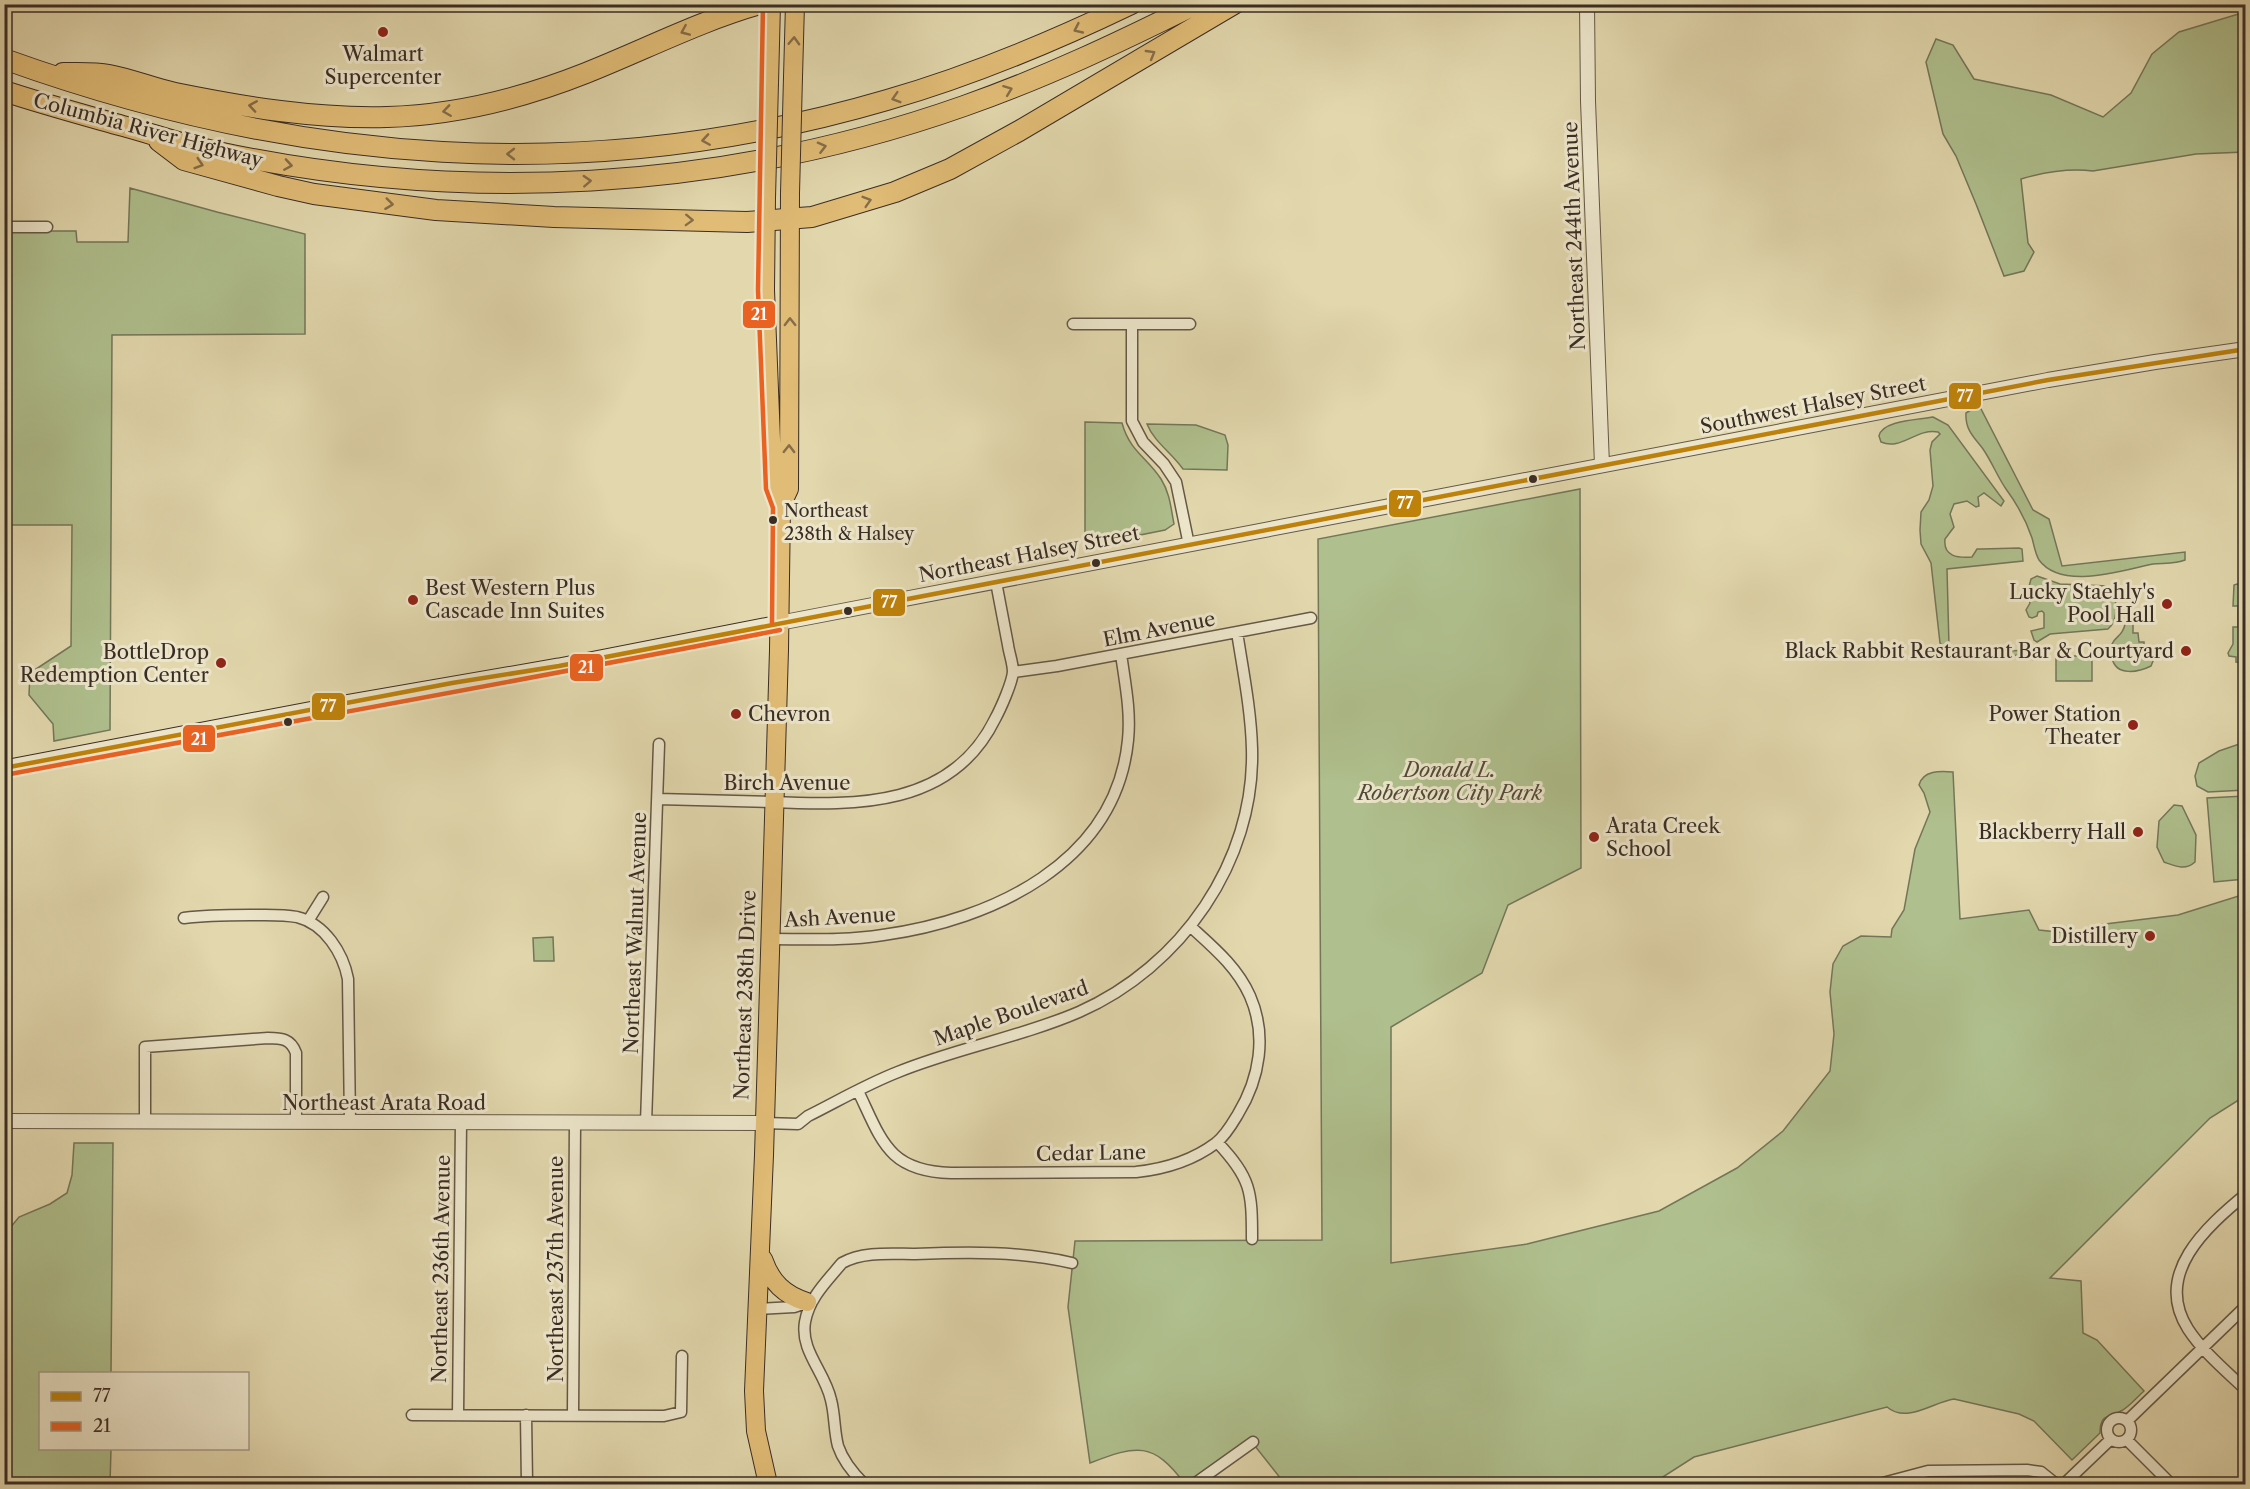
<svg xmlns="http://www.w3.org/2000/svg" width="2250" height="1489" font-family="'Libre Caslon Text',serif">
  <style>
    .green { fill: #afbf8d; stroke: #747659; stroke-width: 1.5 }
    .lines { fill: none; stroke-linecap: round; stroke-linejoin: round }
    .minor-casing { stroke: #645847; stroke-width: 13 }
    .tertiary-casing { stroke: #645847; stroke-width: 16 }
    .secondary-casing { stroke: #3a2d25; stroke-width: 17 }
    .trunk-casing { stroke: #3a2d25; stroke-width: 20 }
    .motorway-casing { stroke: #3a2d25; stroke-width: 22 }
    .minor { stroke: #ece5ca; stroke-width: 10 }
    .tertiary { stroke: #ece5ca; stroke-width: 14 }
    .secondary { stroke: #ece5ca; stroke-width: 15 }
    .trunk { stroke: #e1bc76; stroke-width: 18 }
    .motorway { stroke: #e1bc76; stroke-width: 20 }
    .trunk-bridge-casing { stroke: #3a2d25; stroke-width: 20; stroke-linecap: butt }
    .trunk-bridge { stroke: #e1bc76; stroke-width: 18 }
    .bus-1-casing { stroke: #ece5ca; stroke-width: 9 }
    .bus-2-casing { stroke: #ece5ca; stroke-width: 9 }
    .bus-1 { stroke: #be820b; stroke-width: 4.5 }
    .bus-2 { stroke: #e96222; stroke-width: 4.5 }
    .oneway { stroke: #856d49 }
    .poi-dot { fill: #8f2418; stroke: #ece5ca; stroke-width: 2 }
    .bus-dot { fill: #3a2d25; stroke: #ece5ca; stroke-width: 2 }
    .labels { text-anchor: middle; stroke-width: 6; stroke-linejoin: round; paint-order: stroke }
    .bus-label { font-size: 18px; fill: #3a2d25; stroke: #ece5ca; text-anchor: start }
    .poi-label { font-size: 20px; fill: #3a2d25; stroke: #ece5ca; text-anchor: end }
    .street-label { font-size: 20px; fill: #3a2d25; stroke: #ece5ca }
    .park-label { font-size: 20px; font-style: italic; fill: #514a3a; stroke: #ece5ca }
    .line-badge { stroke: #ece5ca; stroke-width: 2 }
    .badge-label { font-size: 16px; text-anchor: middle; font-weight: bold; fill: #fff }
  </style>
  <rect width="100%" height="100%" fill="#e2d7ad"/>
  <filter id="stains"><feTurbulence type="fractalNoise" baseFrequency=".00333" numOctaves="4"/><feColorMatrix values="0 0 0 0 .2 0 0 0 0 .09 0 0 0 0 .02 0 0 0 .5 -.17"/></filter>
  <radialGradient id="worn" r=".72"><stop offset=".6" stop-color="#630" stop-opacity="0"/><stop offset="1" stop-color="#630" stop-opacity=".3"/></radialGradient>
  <path class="green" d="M2245 12V152L2196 154 2093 171C2068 168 2045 172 2021 179L2028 243 2034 252 2024 271 2004 276 1976 204 1956 156 1943 134 1926 62 1936 39 1953 45 1974 79 2051 95 2103 117 2131 93 2152 54 2179 32Z
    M130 188 217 212 305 234V334L112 335 110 730 54 741 53 724 29 695 30 673 71 646 72 525H5V231H76L77 242H128Z
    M1974 408 1981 409 2033 510 2049 519 2062 566 2185 552V560C2176 564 2164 563 2153 564 2123 570 2062 591 2039 560 2035 553 2034 545 2032 538 2026 520 2017 504 2006 489 1997 476 1992 462 1983 449 1974 437 1965 430 1966 413Z
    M1933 417 1948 425 2004 501 2001 506 1984 493 1978 497 1979 506 1976 507 1967 501 1954 504 1950 514 1954 527 1945 539C1943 557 1958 558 1972 557L1977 549H1981L2019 548 2022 549 2023 561 1947 569 1949 646H1943L1940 643 1931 563 1921 544 1920 530 1921 512 1929 500 1933 486 1930 450 1932 442 1940 434 1938 432C1916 428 1901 451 1881 442L1879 436C1882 420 1919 420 1933 417Z
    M1085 422 1122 423C1130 452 1147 457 1161 479 1170 493 1171 509 1174 524L1165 530 1085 546Z
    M1147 424 1196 425 1225 435 1228 445 1227 470 1183 469C1172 453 1154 442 1147 424Z
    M1580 489 1581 868 1508 905 1482 973 1391 1027V1263L1527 1244 1659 1211 1737 1168 1783 1131 1830 1071 1834 1034 1830 992 1833 964 1843 946 1861 936 1891 937 1892 929 1904 910 1915 849 1930 812 1924 793 1919 785C1923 770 1940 771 1953 772L1960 919 2029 910 2039 930 2076 934 2097 925 2178 915 2245 894V1096L2210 1118 2050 1278 2081 1281 2083 1333 2097 1340 2144 1391C2137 1397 2129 1407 2121 1411 2109 1418 2100 1413 2100 1433L2072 1460 2034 1421 2019 1414 1954 1399C1933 1402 1907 1424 1887 1407L1694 1457 1652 1484H1285L1251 1441 1190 1484H1185C1153 1441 1137 1445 1090 1463L1068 1307 1075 1241 1322 1240 1318 539Z
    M2037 576 2060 584 2108 586 2114 590C2116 604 2119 620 2108 629L2050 634 2037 642 2034 640 2031 631 2044 628V613L2042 611 2038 612 2037 616 2032 618 2029 617 2026 610 2030 603 2027 594 2031 579Z
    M2237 584 2243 587 2245 598V663L2236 662V657L2229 656 2228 653 2233 644V627H2238V606H2233L2234 585Z
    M2126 621 2133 622V633H2138L2139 642H2144V654L2151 657 2153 661 2151 666C2139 672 2116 677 2112 658 2111 653 2110 649 2112 644 2117 634 2122 638 2126 621Z
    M2032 650 2037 651 2038 658 2036 660H2033L2028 655 1950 657 1954 653Z
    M2056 656H2092V681H2056Z
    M2245 742V790L2208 792 2197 786 2195 776 2199 763 2219 751Z
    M2245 796V879L2214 882 2207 798Z
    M2174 805 2182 806 2196 835 2195 862C2185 871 2175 866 2164 862L2157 847 2159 821Z
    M553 937 554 961H534L533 938Z
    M74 1143H113L111 1373 40 1374V1448L111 1449 110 1484H5V1234L19 1217 50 1204 67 1193 72 1175Z"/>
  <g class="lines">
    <defs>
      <path id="minor" d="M4 227H47
        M1073 324H1190
        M1132 324V421L1143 442 1164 464 1176 482 1189 545
        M1013 672 1057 666 1311 618
        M658 799C696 800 734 801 772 802 857 806 952 807 995 719 1001 708 1012 683 1013 672 1013 663 1009 653 1008 645 1004 624 1000 603 996 582
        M184 918C206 915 228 915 250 915 265 915 282 914 297 917 325 924 343 953 348 979L350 1122
        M308 921 323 897
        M769 939C808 939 845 941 883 935 992 920 1116 863 1128 740 1131 711 1125 683 1121 654
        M858 1091C882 1141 888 1171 951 1173L1136 1172C1165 1169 1192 1161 1216 1143 1226 1135 1232 1124 1238 1114 1260 1078 1267 1035 1250 996 1237 967 1214 948 1191 927
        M145 1121V1047L268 1038C282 1038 291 1039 296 1053V1122
        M646 1123 659 744
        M764 1123 798 1124 808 1116C838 1101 867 1084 898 1072 957 1048 1021 1037 1079 1012 1181 967 1255 862 1252 749 1251 710 1243 671 1237 632
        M1217 1142C1251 1178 1252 1191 1252 1239
        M2246 1194C2206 1227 2153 1274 2188 1329 2203 1352 2226 1371 2246 1390
        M758 1309 794 1307 806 1303
        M412 1415 664 1416 681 1412 682 1356
        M458 1415 461 1122
        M526 1415 527 1484
        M573 1415 575 1123
        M2107 1430a12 12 0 1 1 24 0a12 12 0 1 1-24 0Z
        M2127 1421 2246 1306
        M2127 1440 2171 1484
        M864 1484C853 1473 843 1461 838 1446 834 1431 835 1415 831 1400 825 1372 800 1351 805 1322 809 1298 827 1281 842 1263 863 1251 892 1254 915 1254 968 1252 1021 1251 1072 1263
        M1194 1484 1253 1442
        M1879 1484 1928 1471 2027 1470 2041 1472 2056 1484
        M2064 1484 2111 1439"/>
      <path id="tertiary" d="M1587 4 1588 101 1602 465
        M779 623 2048 380 2155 362 2246 349
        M4 1121 764 1123"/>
      <path id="secondary" d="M4 768 350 702 559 666 779 623"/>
      <path id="trunk" d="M793 77 795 4
        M769 83 771 4
        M766 198 765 290 773 489 781 506
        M763 1259C771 1282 784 1295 807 1302
        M768 1484 756 1431 754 1391 764 1155 779 650 781 506 789 489 790 193"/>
      <path id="motorway" d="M4 59C296 164 587 188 887 100 971 76 1052 42 1131 4
        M63 73C78 73 94 72 109 75 131 79 152 88 175 93 244 107 316 119 387 117 455 115 523 98 586 73 644 50 700 21 760 4
        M4 91C43 104 84 115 123 126 153 134 183 145 213 151 462 205 723 191 964 106 1044 78 1120 42 1196 4
        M159 141 184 160 278 186 314 194 436 210 554 217 747 222 812 217 895 192 950 169 1019 131 1234 4"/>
    </defs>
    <use href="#minor" class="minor-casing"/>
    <use href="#tertiary" class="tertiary-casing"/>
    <use href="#secondary" class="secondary-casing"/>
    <use href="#trunk" class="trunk-casing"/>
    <use href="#motorway" class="motorway-casing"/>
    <use href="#minor" class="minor"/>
    <use href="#tertiary" class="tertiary"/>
    <use href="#secondary" class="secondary"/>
    <use href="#trunk" class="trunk"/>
    <use href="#motorway" class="motorway"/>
    <defs>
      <path id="trunk-bridge" d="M790 193 793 77
        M766 198 769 83"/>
    </defs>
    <use href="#trunk-bridge" class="trunk-bridge-casing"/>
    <use href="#trunk-bridge" class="trunk-bridge"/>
    <defs>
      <path id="bus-1" d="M4 768 452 683 559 666 2048 380 2246 349"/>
      <path id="bus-2" d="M763 4 758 290 766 489 773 508 772 623
        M5 775C264 726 522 681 780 630"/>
    </defs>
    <use href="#bus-1" class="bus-1-casing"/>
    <use href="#bus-2" class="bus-2-casing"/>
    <use href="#bus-1" class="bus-1"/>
    <use href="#bus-2" class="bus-2"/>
  </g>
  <defs><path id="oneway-chevron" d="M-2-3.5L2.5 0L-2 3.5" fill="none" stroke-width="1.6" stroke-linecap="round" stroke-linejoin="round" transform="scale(1.5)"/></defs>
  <g class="oneway">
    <use href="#oneway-chevron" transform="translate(1078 29) rotate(155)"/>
    <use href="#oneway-chevron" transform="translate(685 31) rotate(157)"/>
    <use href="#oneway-chevron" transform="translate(794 41) rotate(-88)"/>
    <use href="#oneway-chevron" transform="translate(1151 54) rotate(-30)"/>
    <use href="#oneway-chevron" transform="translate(1008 90) rotate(-21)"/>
    <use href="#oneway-chevron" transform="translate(896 98) rotate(163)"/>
    <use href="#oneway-chevron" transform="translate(253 106) rotate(-171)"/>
    <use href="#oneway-chevron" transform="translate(447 111) rotate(172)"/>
    <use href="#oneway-chevron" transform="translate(706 140) rotate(171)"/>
    <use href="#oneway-chevron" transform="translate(822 147) rotate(-14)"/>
    <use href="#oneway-chevron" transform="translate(511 154) rotate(-180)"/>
    <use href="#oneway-chevron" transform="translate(199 164) rotate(17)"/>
    <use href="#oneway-chevron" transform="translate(288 165) rotate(9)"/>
    <use href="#oneway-chevron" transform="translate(587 181) rotate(-3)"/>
    <use href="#oneway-chevron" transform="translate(867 201) rotate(-17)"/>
    <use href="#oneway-chevron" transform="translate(389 204) rotate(7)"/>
    <use href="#oneway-chevron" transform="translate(689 220) rotate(2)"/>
    <use href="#oneway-chevron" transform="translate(790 322) rotate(-91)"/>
    <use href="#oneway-chevron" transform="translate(789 449) rotate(-89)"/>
  </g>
  <g class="poi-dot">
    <circle cx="383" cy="32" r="6"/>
    <circle cx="413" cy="600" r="6"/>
    <circle cx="2167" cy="604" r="6"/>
    <circle cx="2186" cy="651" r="6"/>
    <circle cx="221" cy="663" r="6"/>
    <circle cx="736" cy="714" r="6"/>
    <circle cx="2133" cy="725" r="6"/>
    <circle cx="2138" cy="832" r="6"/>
    <circle cx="1594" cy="837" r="6"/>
    <circle cx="2150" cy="936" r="6"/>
  </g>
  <g class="bus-dot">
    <circle cx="1533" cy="479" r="5"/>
    <circle cx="773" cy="520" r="5"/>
    <circle cx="1096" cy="563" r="5"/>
    <circle cx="848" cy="611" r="5"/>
    <circle cx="288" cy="722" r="5"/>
  </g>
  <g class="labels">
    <g class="bus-label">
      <text x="784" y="517">Northeast<tspan x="784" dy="23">238th &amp; Halsey</tspan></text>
    </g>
    <g class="poi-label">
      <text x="383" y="61" text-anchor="middle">Walmart<tspan x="383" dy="23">Supercenter</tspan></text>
      <text x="425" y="595" text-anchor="start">Best Western Plus<tspan x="425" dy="23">Cascade Inn Suites</tspan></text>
      <text x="2155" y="599">Lucky Staehly's<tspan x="2155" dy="23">Pool Hall</tspan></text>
      <text x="2174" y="658">Black Rabbit Restaurant Bar &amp; Courtyard</text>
      <text x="209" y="659">BottleDrop<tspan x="209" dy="23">Redemption Center</tspan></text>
      <text x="748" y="721" text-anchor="start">Chevron</text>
      <text x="2121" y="721">Power Station<tspan x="2121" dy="23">Theater</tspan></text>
      <text x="1606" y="833" text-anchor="start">Arata Creek<tspan x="1606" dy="23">School</tspan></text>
      <text x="2126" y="839">Blackberry Hall</text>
      <text x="2138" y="943">Distillery</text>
    </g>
    <g class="street-label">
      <text transform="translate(148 130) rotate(15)" y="7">Columbia River Highway</text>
      <text transform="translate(1574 236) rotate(-92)" y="7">Northeast 244th Avenue</text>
      <text transform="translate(1813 405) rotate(-11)" y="7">Southwest Halsey Street</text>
      <text transform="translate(1029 554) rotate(-11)" y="7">Northeast Halsey Street</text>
      <text transform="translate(1159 629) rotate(-11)" y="7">Elm Avenue</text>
      <text x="787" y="790">Birch Avenue</text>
      <text transform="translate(840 917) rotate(-3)" y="7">Ash Avenue</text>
      <text transform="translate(635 933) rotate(-88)" y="7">Northeast Walnut Avenue</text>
      <text transform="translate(745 995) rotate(-88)" y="7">Northeast 238th Drive</text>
      <text transform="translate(1011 1013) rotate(-19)" y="7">Maple Boulevard</text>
      <text x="384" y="1110">Northeast Arata Road</text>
      <text transform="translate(1091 1153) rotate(-1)" y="7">Cedar Lane</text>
      <text transform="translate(441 1269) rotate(-89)" y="7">Northeast 236th Avenue</text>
      <text transform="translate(556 1269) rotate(-90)" y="7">Northeast 237th Avenue</text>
    </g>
    <g class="park-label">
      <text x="1450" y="777">Donald L.<tspan x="1450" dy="23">Robertson City Park</tspan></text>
    </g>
  </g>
  <g class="line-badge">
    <rect x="742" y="300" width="34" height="29" rx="6" fill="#e96222"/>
    <rect x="1948" y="382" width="34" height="28" rx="6" fill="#be820b"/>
    <rect x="1388" y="489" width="34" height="29" rx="6" fill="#be820b"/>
    <rect x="872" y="588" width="34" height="29" rx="6" fill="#be820b"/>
    <rect x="569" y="653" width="35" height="29" rx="6" fill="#e96222"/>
    <rect x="311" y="692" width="35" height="29" rx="6" fill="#be820b"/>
    <rect x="182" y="724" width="34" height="29" rx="6" fill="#e96222"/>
  </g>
  <g class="badge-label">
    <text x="759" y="320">21</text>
    <text x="1965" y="402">77</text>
    <text x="1405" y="509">77</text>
    <text x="889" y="608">77</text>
    <text x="586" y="673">21</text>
    <text x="328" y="712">77</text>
    <text x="199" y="745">21</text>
  </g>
  <rect width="2250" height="1489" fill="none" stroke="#e2d7ad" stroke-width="24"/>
  <rect x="6" y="6" width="2238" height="1477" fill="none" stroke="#3a2d25" stroke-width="3"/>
  <rect x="12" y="12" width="2226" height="1465" fill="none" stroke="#3a2d25" stroke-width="1.5"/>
  <rect x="39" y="1372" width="210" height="78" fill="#ece5ca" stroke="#a59b88" stroke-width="1.5"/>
  <rect x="51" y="1392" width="30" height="9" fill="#be820b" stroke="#a59b88" stroke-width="1.5"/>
  <text x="93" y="1402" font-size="18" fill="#3a2d25">77</text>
  <rect x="51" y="1422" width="30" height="9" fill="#e96222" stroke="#a59b88" stroke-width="1.5"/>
  <text x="93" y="1432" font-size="18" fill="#3a2d25">21</text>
  <rect width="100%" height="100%" filter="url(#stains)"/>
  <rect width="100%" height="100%" fill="url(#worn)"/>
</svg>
